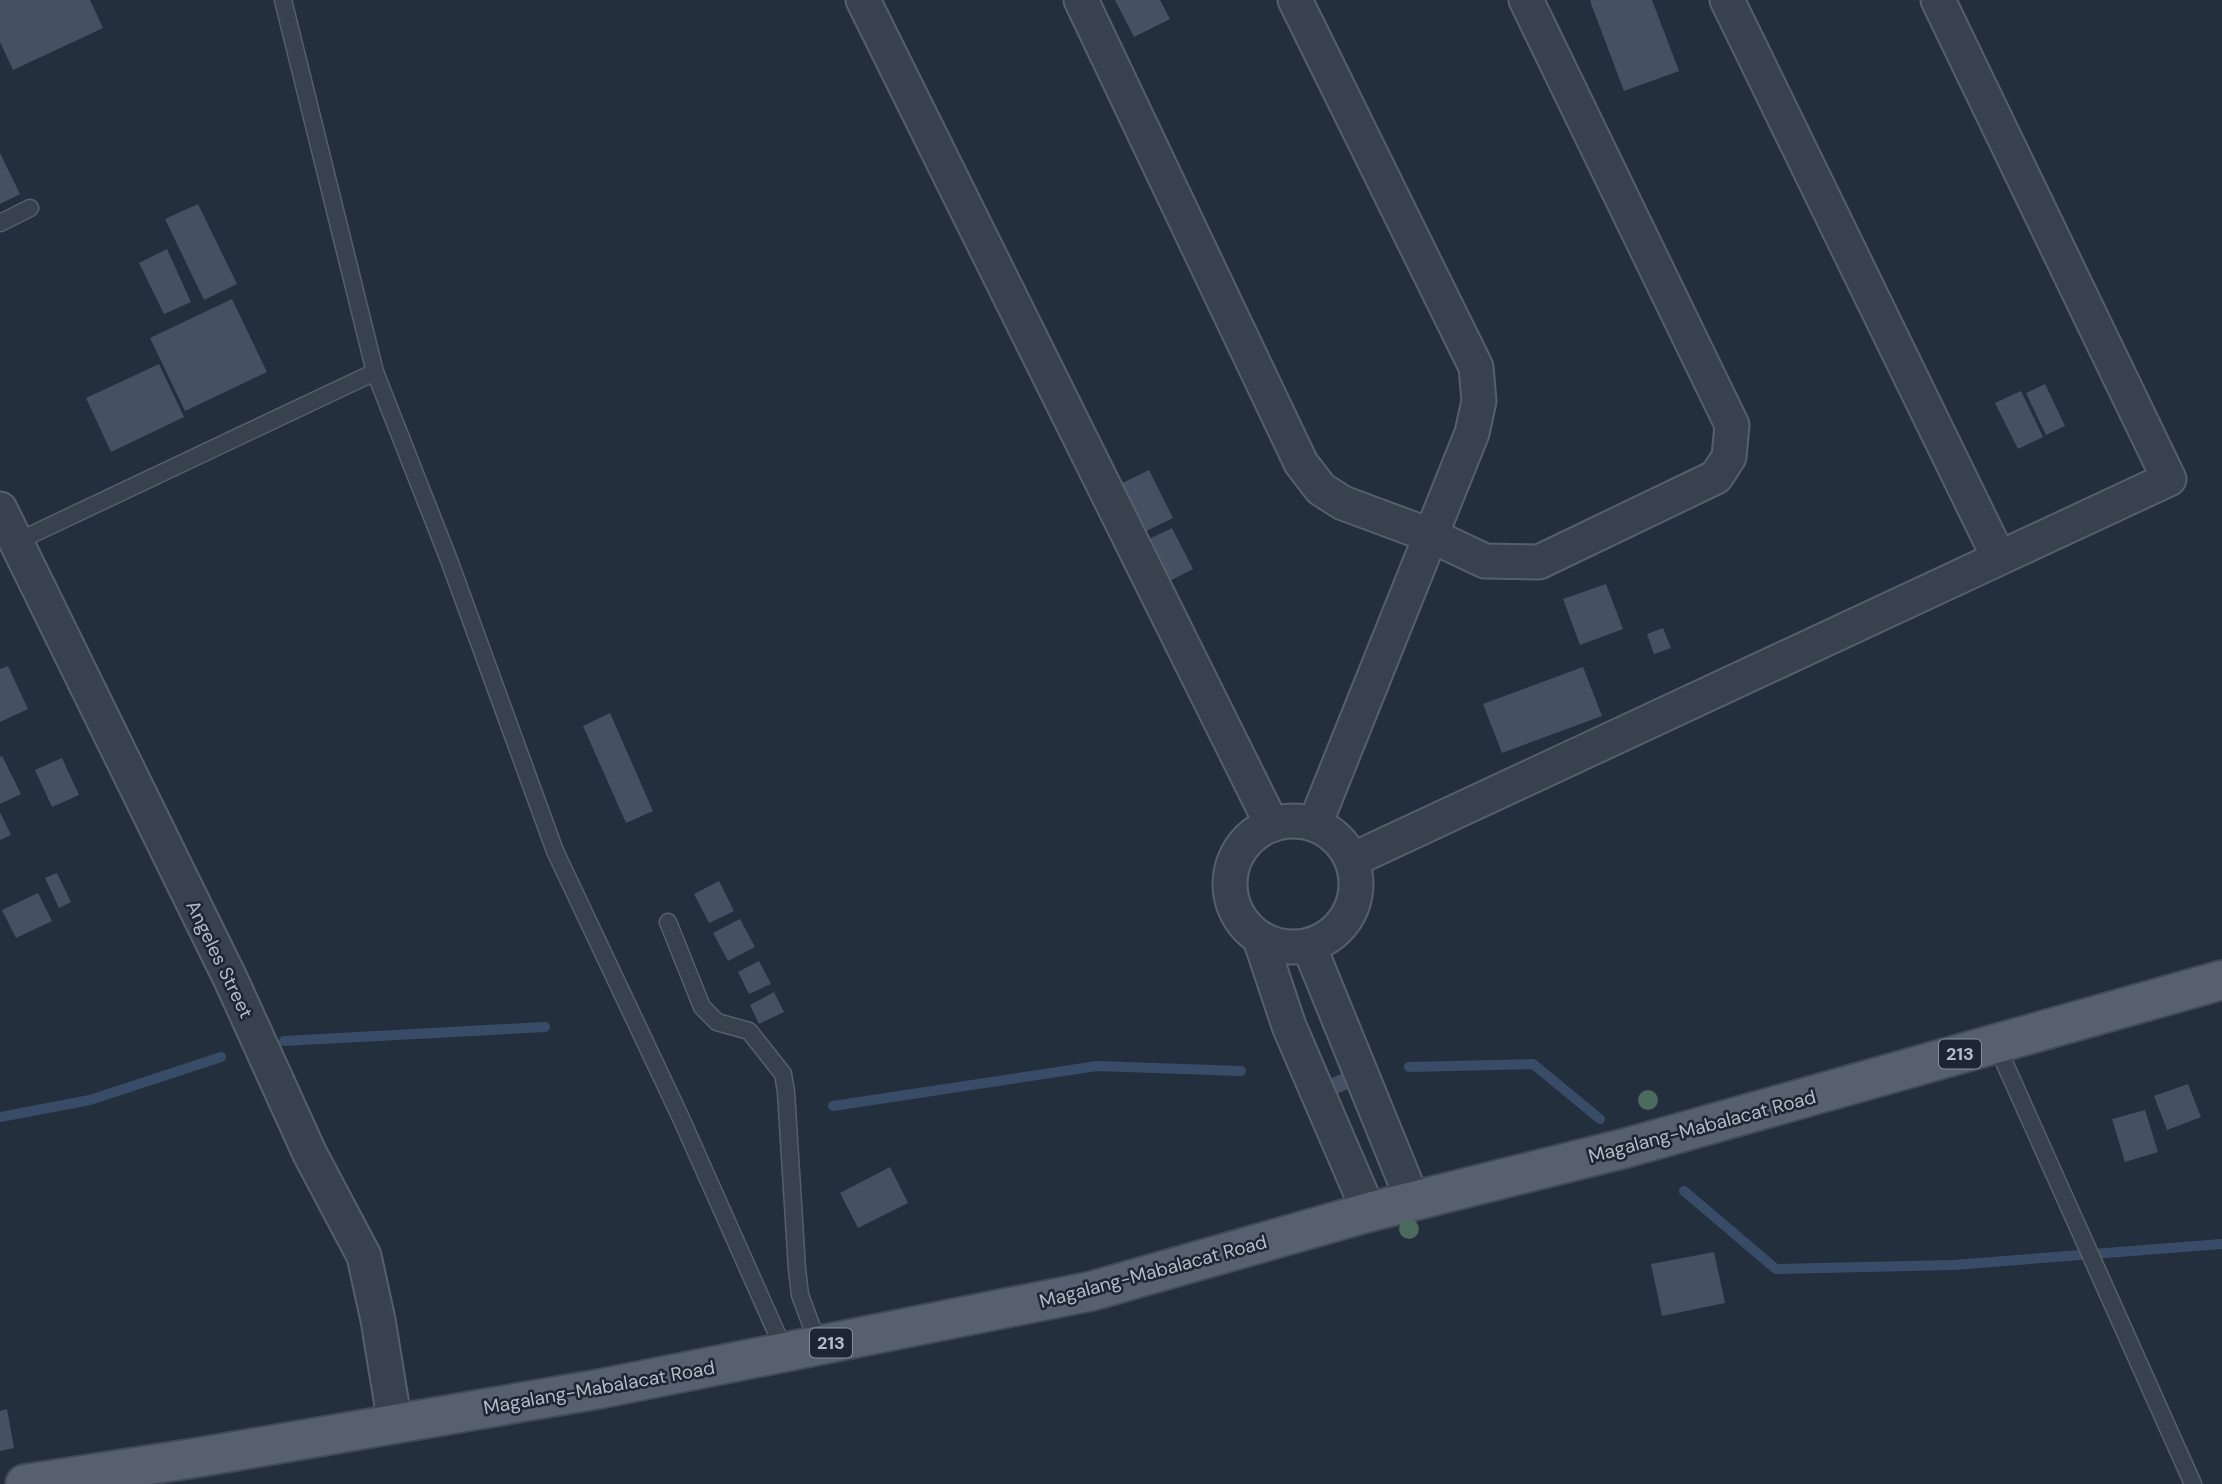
<svg xmlns="http://www.w3.org/2000/svg" width="2222" height="1484" font-family="'DM Sans',sans-serif">
  <style>
    .lines { fill: none; stroke-linecap: round; stroke-linejoin: round }
    .stream { stroke: #394c67; stroke-width: 10 }
    .building { fill: #455162 }
    .lane-casing { stroke: #565f6c; stroke-width: 19 }
    .street-casing { stroke: #565f6c; stroke-width: 37 }
    .primary-casing { stroke: #414a57; stroke-width: 42 }
    .lane { stroke: #38414e; stroke-width: 16 }
    .street { stroke: #38414e; stroke-width: 33 }
    .primary { stroke: #56606e; stroke-width: 38 }
    .tree { fill: #4b6a5d }
    .labels { text-anchor: middle; stroke-width: 5; stroke-linejoin: round; paint-order: stroke }
    .shield { fill: #1d2633; stroke: #878f9c; stroke-width: 2 }
    .shield-label { font-size: 18px; font-weight: bold; fill: #b4bcc9 }
    .street-label { font-size: 19px; fill: #b4bcc9; stroke: #1d2633 }
  </style>
  <rect width="100%" height="100%" fill="#242f3e"/>
  <g class="lines">
    <path class="stream" d="M284 1041 545 1027
      M1409 1067 1533 1064 1600 1119
      M833 1106 1097 1066 1241 1071
      M0 1117 90 1100 221 1057
      M1684 1191 1776 1269 1953 1265 2222 1244"/>
  </g>
  <path class="building" d="M0 0H90L103 28 13 70 0 42Z
    M1115 0H1160L1170 19 1134 37Z
    M1592 0H1652L1679 71 1624 91 1590 1Z
    M0 153 20 194 0 204Z
    M198 204 237 284 204 300 165 219Z
    M167 249 191 302 164 314 139 263Z
    M232 299 267 372 185 411 150 338Z
    M159 364 184 417 111 452 86 398Z
    M2045 384 2065 426 2046 435 2026 393Z
    M2021 391 2043 437 2018 449 1995 403Z
    M1149 470 1173 518 1136 536 1112 488Z
    M1172 528 1193 569 1156 588 1134 546Z
    M1606 584 1623 629 1580 645 1563 599Z
    M1663 628 1671 648 1654 654 1647 634Z
    M8 666 28 709 0 722V669Z
    M1583 667 1602 716 1502 753 1483 704Z
    M610 713 653 811 626 823 583 726Z
    M2 756 21 794 0 804V757Z
    M62 758 79 795 52 807 35 770Z
    M0 812 11 835 0 840Z
    M57 873 71 902 59 908 45 878Z
    M719 881 734 911 709 923 694 894Z
    M38 893 52 921 16 938 2 910Z
    M740 919 755 947 728 961 713 933Z
    M759 961 771 984 749 994 738 972Z
    M774 992 784 1012 759 1024 750 1005Z
    M1349 1070 1356 1085 1335 1095 1328 1080Z
    M2188 1084 2201 1117 2167 1130 2154 1096Z
    M2145 1110 2158 1152 2125 1162 2112 1119Z
    M890 1167 908 1203 858 1228 840 1193Z
    M1714 1252 1725 1303 1662 1316 1651 1264Z
    M7 1409 14 1448 0 1451V1411Z"/>
  <g class="lines">
    <defs>
      <path id="lane" d="M283 0 375 372 449 560 555 851 680 1116 785 1352
        M0 223 30 208
        M16 542 375 372
        M668 922 702 1007 717 1022 749 1031 783 1074 786 1092 797 1269 800 1295 819 1346
        M1996 1044 2193 1484"/>
      <path id="street" d="M863 0 1272 825
        M1081 0 1301 463 1321 489 1343 503 1432 536 1485 561 1539 562 1716 477 1729 457 1732 425 1526 0
        M1295 0 1476 367 1479 401 1472 433 1315 824
        M1727 0 1999 558
        M0 509 231 980 310 1154 364 1256 378 1320 395 1424
        M1230 884a63 63 0 1 1 126 0a63 63 0 1 1-126 0Z
        M1352 860 2169 479 1938 0
        M1260 939 1289 1026 1369 1212
        M1309 946 1413 1201"/>
      <path id="primary" d="M25 1484 201 1457 599 1389 1092 1291 1369 1212 1626 1148 2222 980"/>
    </defs>
    <use href="#lane" class="lane-casing"/>
    <use href="#street" class="street-casing"/>
    <use href="#primary" class="primary-casing"/>
    <use href="#lane" class="lane"/>
    <use href="#street" class="street"/>
    <use href="#primary" class="primary"/>
  </g>
  <g class="tree">
    <circle cx="1648" cy="1100" r="10"/>
    <circle cx="1409" cy="1229" r="10"/>
  </g>
  <g class="labels">
    <g class="shield">
      <rect x="1939" y="1039.5" width="42" height="29" rx="5"/>
      <rect x="810" y="1328.5" width="42" height="29" rx="5"/>
    </g>
    <g class="shield-label">
      <text x="1960" y="1060">213</text>
      <text x="831" y="1349">213</text>
    </g>
    <g class="street-label">
      <text transform="translate(220 959) rotate(64)" y="7">Angeles Street</text>
      <text transform="translate(1702 1126) rotate(-15)" y="7">Magalang-Mabalacat Road</text>
      <text transform="translate(1153 1271) rotate(-15)" y="7">Magalang-Mabalacat Road</text>
      <text transform="translate(599 1387) rotate(-10)" y="7">Magalang-Mabalacat Road</text>
    </g>
  </g>
</svg>
